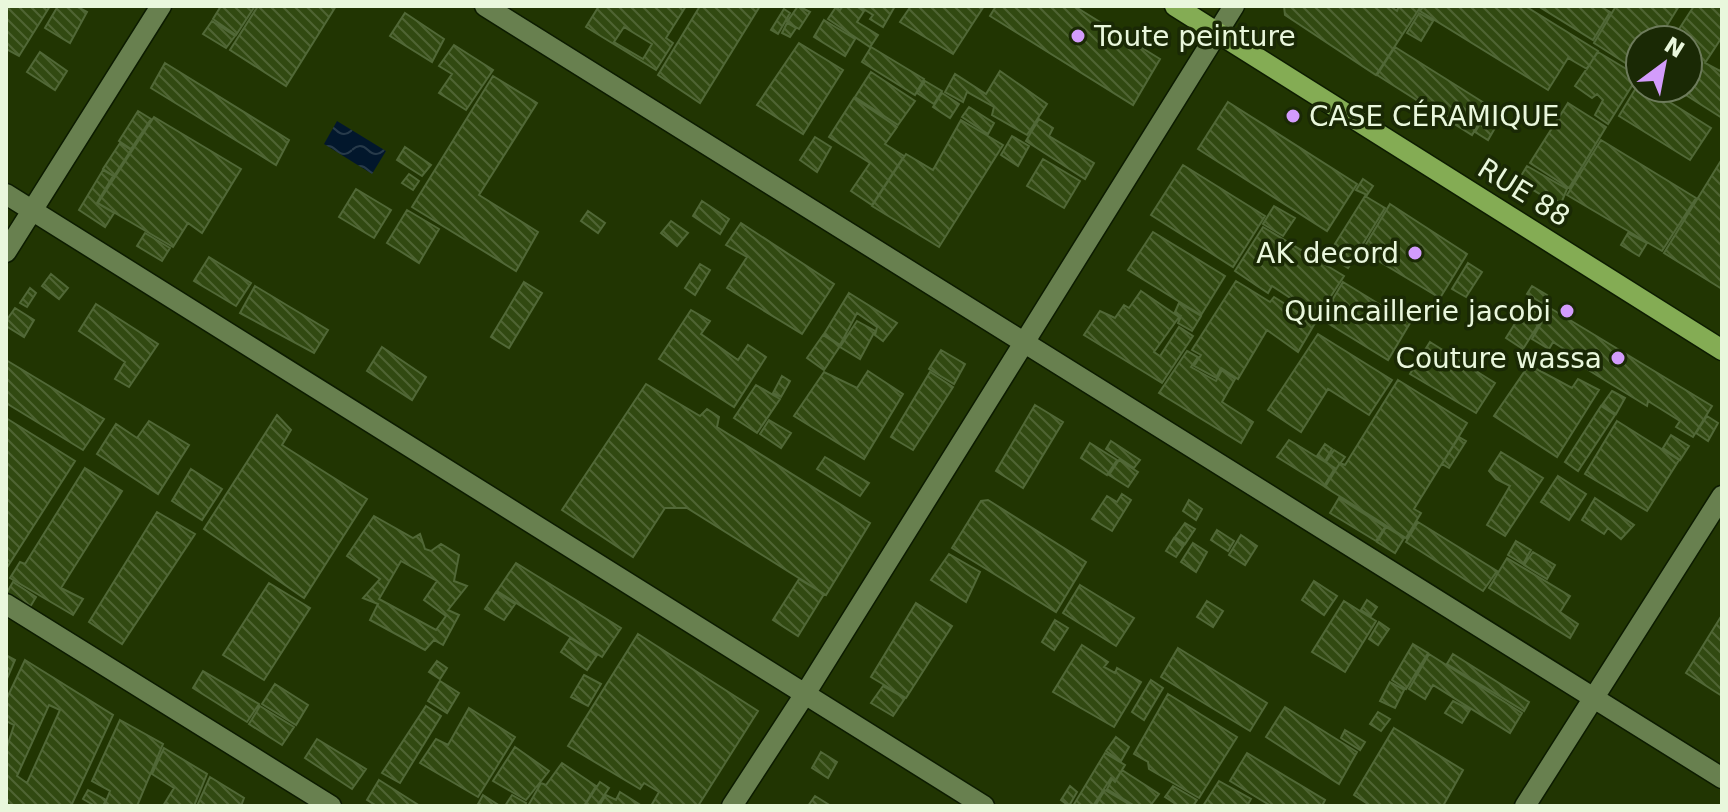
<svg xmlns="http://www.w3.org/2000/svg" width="1728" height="812" font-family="'DejaVu Sans',sans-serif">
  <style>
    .water { fill: url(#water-waves) }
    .building { fill: url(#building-back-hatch); stroke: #516837; stroke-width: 2; fill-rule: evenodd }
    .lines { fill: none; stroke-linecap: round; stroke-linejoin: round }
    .minor-casing { stroke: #0c1b00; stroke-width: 23 }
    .major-casing { stroke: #0c1b00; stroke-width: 23 }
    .minor { stroke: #68804f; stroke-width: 20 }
    .major { stroke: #84ac54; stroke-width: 20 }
    .poi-dot { fill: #d39cfc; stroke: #1a2905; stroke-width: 3 }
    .labels { text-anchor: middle; stroke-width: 7; stroke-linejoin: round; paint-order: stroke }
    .poi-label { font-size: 28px; fill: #e9f7dc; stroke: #1a2905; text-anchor: end }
    .street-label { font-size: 28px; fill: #e9f7dc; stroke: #1a2905 }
  </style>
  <defs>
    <pattern id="water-waves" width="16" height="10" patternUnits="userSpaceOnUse" patternTransform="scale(2)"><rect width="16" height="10" fill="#02172c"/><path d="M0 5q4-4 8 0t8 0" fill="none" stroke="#273a4a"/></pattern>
    <pattern id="building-back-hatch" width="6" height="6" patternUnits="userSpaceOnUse" patternTransform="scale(2)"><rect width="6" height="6" fill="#314911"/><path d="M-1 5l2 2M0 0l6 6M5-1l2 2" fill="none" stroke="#4f6433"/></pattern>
  </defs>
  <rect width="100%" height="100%" fill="#213502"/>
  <path class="water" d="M337 121 386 151 372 174 324 144Z"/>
  <path class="building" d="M6 6H50L19 56 6 49Z
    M58 6H76L87 12 70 43 45 28Z
    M221 6H255L236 35 213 19Z
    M258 6H336L286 86 230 50Z
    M599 6H686L666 38 673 43 656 70 586 27ZM624 27 652 44 643 59 614 42Z
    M700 6H760L700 103 658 75Z
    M798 6 810 12 799 29 787 22Z
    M843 6H856L864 11 857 22 878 35 870 47 828 19 836 7 840 10Z
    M859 6H895L883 27 870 19 873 15Z
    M911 6H984L953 54 900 22Z
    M996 6H1074L1160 59 1133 105 990 16Z
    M1284 6H1390L1397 11 1399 6H1421L1376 75 1285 15Z
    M1424 6H1525L1598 51 1587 69 1568 58 1548 90 1420 11Z
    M1538 6H1600L1610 12 1593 40Z
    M1616 6H1679L1658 40H1640L1638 71 1594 43Z
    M1694 6H1722V37L1705 63 1720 71 1722 68V118L1675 88H1688V40H1672Z
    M784 9 790 13 778 34 771 30Z
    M405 13 444 39 432 62 390 36Z
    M1419 13 1433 21 1421 41 1407 33Z
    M824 20 855 39 845 56 814 37Z
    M212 21 235 36 226 48 203 34Z
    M787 23 796 28 790 37 782 33Z
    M799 43 843 70 803 134 757 105Z
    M454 45 493 70 466 110 439 93 452 74 439 66Z
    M871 47 924 79 915 95 862 62Z
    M1395 47 1489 106 1472 135 1377 75Z
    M40 52 67 71 55 90 27 72Z
    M1598 52 1638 76 1608 124 1595 115 1603 100 1597 94 1592 98 1575 86Z
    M165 63 289 140 276 165 151 88Z
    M1000 71 1047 104 1027 135 992 115 994 107 967 92 963 102 945 92 955 74 986 94Z
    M871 72 915 101 898 125 855 97Z
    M493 76 537 103 479 195 538 232 516 271 412 207Z
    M925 81 942 91 934 104 917 93Z
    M1639 83 1640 88H1647L1711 128 1690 160 1619 116Z
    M942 93 959 104 950 118 933 107Z
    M854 98 897 127 885 144 904 156 872 205 851 191 870 163 829 137Z
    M1228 102 1357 184 1327 231 1198 149Z
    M1568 103 1606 127 1569 188 1530 163Z
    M1491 106 1503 114 1488 140 1475 132Z
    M969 107 994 123 988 134 962 117Z
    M138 111 151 119 131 149 119 141Z
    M154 117 241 169 202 233 188 223 173 247 98 203Z
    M1039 119 1053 128 1049 136 1094 163 1085 179 1026 141Z
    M961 120 1003 145 939 247 872 206 906 154 933 170Z
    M1012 136 1029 146 1018 166 1001 155Z
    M815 137 831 147 817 172 800 160Z
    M1601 140 1696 198 1662 251 1567 195Z
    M120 143 131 150 114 176 103 169Z
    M405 147 431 165 422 176 397 160Z
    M1043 159 1080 181 1064 208 1027 186Z
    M1722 159V289L1664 253Z
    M1183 165 1265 216 1233 267 1151 215Z
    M1527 166 1567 189 1560 206 1518 181Z
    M103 170 113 176 97 203 114 213 105 227 79 210Z
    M409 174 419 181 413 190 402 183Z
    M1363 179 1373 186 1367 195 1356 190Z
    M356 189 391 210 374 238 339 217Z
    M1365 196 1385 208 1348 268 1328 255Z
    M702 201 729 219 720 234 693 216Z
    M1390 204 1467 254 1440 298 1362 251Z
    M1274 206 1295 218 1283 236 1263 224Z
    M407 210 439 229 419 263 387 243Z
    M588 211 605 223 598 233 581 221Z
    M671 221 688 233 677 246 661 233Z
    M741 223 834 284 802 334 727 288 747 257 726 245Z
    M1263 227 1344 276 1316 319 1313 313 1272 286 1268 293 1235 271Z
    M1153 232 1225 276 1201 315 1128 270Z
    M145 233 170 248 162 261 137 246Z
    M1628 233 1647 243 1639 256 1621 245Z
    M209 257 251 283 236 306 194 281Z
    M1468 263 1482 272 1466 297 1452 289Z
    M700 264 710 270 695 295 685 288Z
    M51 274 68 288 59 299 42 286Z
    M1236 281 1270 302 1274 297 1315 323 1298 352 1267 330 1238 379 1221 368 1216 378 1194 366 1201 355 1192 350Z
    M524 282 542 293 509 348 491 337Z
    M1343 282 1410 323 1388 360 1321 319Z
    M255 286 328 330 314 353 240 313Z
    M1532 286 1547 295 1542 303 1527 294Z
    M30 288 36 293 27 307 20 303Z
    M1141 291 1179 317 1154 352 1160 356 1179 327 1193 336 1162 383 1084 335 1100 311 1115 318 1124 305 1129 308Z
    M849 293 897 323 883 341 875 335 877 327 857 313 840 345 824 334Z
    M1179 303 1201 316 1192 331 1178 323 1181 316 1175 312Z
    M1528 303 1545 314 1523 349 1506 338Z
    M96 304 158 344 129 387 115 379 125 362 79 331Z
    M15 308 34 320 24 337 6 326V321Z
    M1550 308 1712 406 1693 437 1676 427 1680 421 1648 401 1647 406 1598 376 1582 366 1584 362 1553 342 1549 349 1532 339Z
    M691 310 710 321 701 334 738 360 748 345 766 357 734 407 659 359Z
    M857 321 875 331 860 359 840 347Z
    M1318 334 1392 380 1369 415 1328 389 1301 432 1268 410Z
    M823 335 840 346 824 370 807 358Z
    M1430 342 1495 383 1476 413 1410 374Z
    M382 347 426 377 412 400 367 371Z
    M941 350 965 364 954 384 929 369Z
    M1187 351 1198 357 1191 367 1216 381 1222 370 1235 379 1222 402 1253 422 1241 443 1159 393Z
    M6 360 104 419 83 450 6 403Z
    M1529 365 1572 388 1578 379 1599 390 1557 457 1494 416Z
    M868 371 903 394 864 459 794 416 824 372 857 388Z
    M930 372 953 387 913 450 891 437Z
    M782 376 790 381 781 397 773 393Z
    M1398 380 1467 423 1414 509 1421 513 1406 538 1325 487 1340 463 1345 465Z
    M646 384 700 416 707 409 719 417 717 427 870 523 826 595 687 508H665L633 557 562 510Z
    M756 385 780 399 757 433 734 418Z
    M1612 391 1625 398 1616 414 1602 405Z
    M1035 405 1063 422 1023 488 996 471Z
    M1601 406 1615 415 1578 471 1565 462Z
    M277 415 291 430 282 445 367 499 304 598 204 529Z
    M1707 416 1718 423 1708 441 1696 433Z
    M6 418 75 461 6 569Z
    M769 420 791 433 781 448 760 434Z
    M149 421 189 445 158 494 97 454 116 424 137 438Z
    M1617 421 1679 460 1647 511 1585 474Z
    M1671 435 1689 446 1680 460 1663 448Z
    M1459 437 1466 441 1449 468 1442 464Z
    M1289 440 1335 468 1324 486 1277 457Z
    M1111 441 1140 460 1134 468 1106 449Z
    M1090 443 1117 460 1107 475 1081 458Z
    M1325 444 1332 449 1325 461 1317 456Z
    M1334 450 1345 457 1336 469 1326 462Z
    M1501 452 1543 478 1505 536 1487 525 1510 486 1496 479 1489 471Z
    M825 457 869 483 860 496 817 469Z
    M1119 460 1138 472 1128 487 1109 475Z
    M85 468 122 491 61 588 83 599 73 615 10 578 20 562 25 564Z
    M191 469 222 489 202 520 172 501Z
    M1558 476 1586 494 1569 520 1541 502Z
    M1122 494 1131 500 1112 531 1092 519 1107 496 1117 502Z
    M1339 498 1385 527 1376 541 1330 513Z
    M1595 498 1634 525 1621 539 1608 528 1604 534 1582 520Z
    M988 500 1086 562 1056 612 952 548 981 501Z
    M1189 500 1202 509 1196 520 1183 511Z
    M157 512 195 534 122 644 89 622Z
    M374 516 413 538 420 534 425 549 431 551 441 544 459 555 454 581 467 586 448 610 459 615 443 645 434 640 425 650 370 620 378 604 363 598 380 579 347 556ZM401 561 437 581 424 600 446 616 436 630 379 599Z
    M1418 522 1497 571 1483 591 1406 542Z
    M1185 523 1195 529 1185 544 1175 537Z
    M1386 527 1404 538 1395 553 1377 542Z
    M1217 530 1234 541 1228 551 1211 540Z
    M1241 535 1257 546 1245 565 1229 555Z
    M1174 538 1184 545 1176 557 1166 551Z
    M1516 541 1531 550 1523 564 1508 555Z
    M1193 543 1207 552 1196 572 1181 562Z
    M1533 552 1555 565 1547 579 1524 565Z
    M949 554 980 572 966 602 931 580Z
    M1507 558 1570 596 1560 612 1578 624 1570 638 1489 588Z
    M516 563 621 628 602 657 497 591Z
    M799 579 824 594 798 636 773 620Z
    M1314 581 1337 596 1324 615 1302 600Z
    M13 582 36 597 30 607 6 594Z
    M269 583 310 608 264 680 223 655Z
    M1080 585 1134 618 1116 646 1063 613Z
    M496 592 515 604 504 620 485 609Z
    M1367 600 1377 607 1371 616 1361 610Z
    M1207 601 1223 611 1213 627 1197 617Z
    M1344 601 1376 621 1345 672 1312 652Z
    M916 603 952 626 906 698 871 677Z
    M1722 615V696L1686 673Z
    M1055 620 1068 628 1054 650 1042 642Z
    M1379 622 1389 629 1378 645 1369 639Z
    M638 634 758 711 698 806H651L659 792 644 783 640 789 568 746Z
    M570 638 597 655 587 670 561 652Z
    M1413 644 1428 653 1406 689 1392 680Z
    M1082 645 1108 662 1104 667 1115 673 1117 668 1141 682 1114 727 1053 692Z
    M1178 648 1267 703 1250 731 1161 677Z
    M1429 654 1522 713 1510 733 1433 685 1425 699 1409 689Z
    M1453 654 1529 702 1524 711 1447 664Z
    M6 655 15 660 6 681Z
    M25 660 113 715 71 806H6V750L14 725 6 721V700ZM49 705 60 710 27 783 17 776Z
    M437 661 447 668 440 679 429 672Z
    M203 671 259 704 247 722 193 688Z
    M584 675 601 684 588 706 571 697Z
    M1151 680 1163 688 1144 720 1132 712Z
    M440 681 459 693 447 713 428 701Z
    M1390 682 1404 690 1395 708 1380 701Z
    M275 684 308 705 296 725 262 704Z
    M883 686 905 698 893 716 871 703Z
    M1168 694 1237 737 1199 798 1149 769 1148 762 1134 754Z
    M1453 701 1470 710 1462 723 1445 713Z
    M260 706 294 727 282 745 249 724Z
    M426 706 441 716 400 783 382 773Z
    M1285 707 1357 752 1339 784 1266 737Z
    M469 708 515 737 478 797 420 763 436 739 448 745Z
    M1378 712 1390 719 1381 731 1370 724Z
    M120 720 163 744 137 806H104L110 791 92 781Z
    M1394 728 1463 770 1443 806H1371L1354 795Z
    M1345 730 1365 742 1360 750 1341 738Z
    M1116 737 1129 747 1121 761 1106 751Z
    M317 739 366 769 352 789 305 758Z
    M515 747 549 771 526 800 493 781Z
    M164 748 207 774 194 806H163L174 788 152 774Z
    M821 752 837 762 828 778 812 768Z
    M1105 753 1125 765 1115 781 1111 778 1093 806H1073Z
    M1247 753 1325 800 1322 806H1271L1230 781Z
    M562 763 596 786 584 806H528L541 783 546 785Z
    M1122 770 1159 794 1150 806H1135L1107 789 1112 779 1115 782Z
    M210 777 244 798 241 806H197Z
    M379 780 420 806H377L367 800Z
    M1219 781 1251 799 1247 806H1203Z
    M600 782 609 788 597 806H587L585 805Z
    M1070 786 1077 792 1069 806 1061 800Z
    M1173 786 1197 800 1193 806H1179L1165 797Z
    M88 790 106 800 103 806H95L83 799Z
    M1105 790 1132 806H1095Z
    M620 792 642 806H599L606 795 616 800Z
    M483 795 500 806H477Z
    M512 795 526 803 524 806H505Z
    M815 796 831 806H808Z"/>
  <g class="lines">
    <defs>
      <path id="minor" d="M485 6 1722 778
        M6 194 984 806
        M6 252 161 6
        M6 604 331 806
        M732 806 805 694 1234 6
        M1525 806 1722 496"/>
      <path id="major" d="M1175 6 1722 350"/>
    </defs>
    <use href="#minor" class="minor-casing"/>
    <use href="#major" class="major-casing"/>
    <use href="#minor" class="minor"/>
    <use href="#major" class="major"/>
  </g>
  <g class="poi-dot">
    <circle cx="1078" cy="36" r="8"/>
    <circle cx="1293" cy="116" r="8"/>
    <circle cx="1415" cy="253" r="8"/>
    <circle cx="1567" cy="311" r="8"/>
    <circle cx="1618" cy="358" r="8"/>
  </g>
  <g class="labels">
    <g class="poi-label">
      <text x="1094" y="46" text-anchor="start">Toute peinture</text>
      <text x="1309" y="126" text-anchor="start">CASE CÉRAMIQUE</text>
      <text x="1399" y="263">AK decord</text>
      <text x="1551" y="321">Quincaillerie jacobi</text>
      <text x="1602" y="368">Couture wassa</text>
    </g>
    <g class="street-label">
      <text transform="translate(1524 192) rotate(32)" y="10">RUE 88</text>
    </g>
  </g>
  <rect width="1728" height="812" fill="none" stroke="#e9f7dc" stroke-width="16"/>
  <g transform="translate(1664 64) rotate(32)"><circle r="38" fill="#1a2905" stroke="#6d7b5b" stroke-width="2"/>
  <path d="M0-6L14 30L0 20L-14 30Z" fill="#d39cfc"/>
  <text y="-12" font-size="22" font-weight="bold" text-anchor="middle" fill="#e9f7dc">N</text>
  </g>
</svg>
